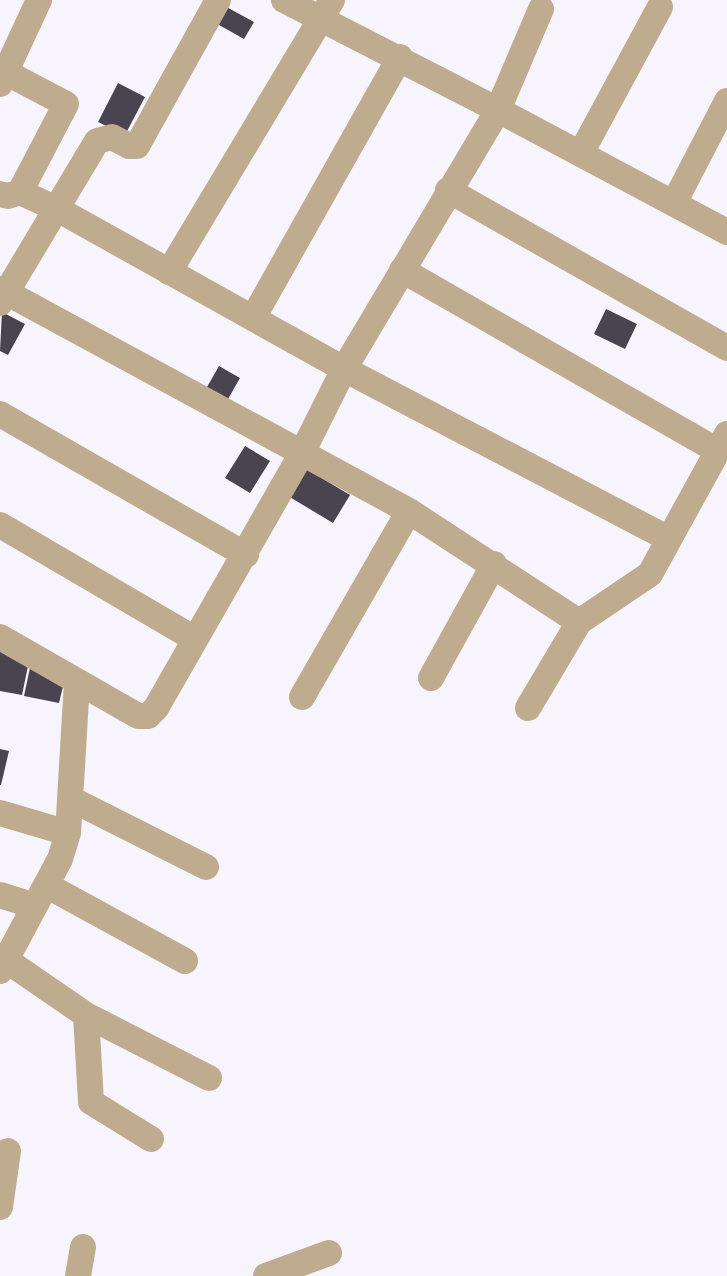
<svg xmlns="http://www.w3.org/2000/svg" width="727" height="1276" font-family="'Golos Text',sans-serif">
  <style>
    .building { fill: #4a4451 }
    .lines { fill: none; stroke-linecap: round; stroke-linejoin: round }
    .street { stroke: #bfab8d; stroke-width: 26 }
  </style>
  <rect width="100%" height="100%" fill="#f8f4fe"/>
  <path class="building" d="M221 4 254 22 244 39 212 21Z
    M118 83 145 97 125 135 98 122Z
    M606 309 637 324 625 349 594 334Z
    M2 312 25 324 8 355 0 351Z
    M219 366 240 378 224 406 203 394Z
    M245 446 270 461 250 493 225 478Z
    M300 465 350 495 333 523 283 493Z
    M0 645 29 661 22 695 0 691Z
    M31 663 65 678 59 703 24 696Z
    M0 749 9 751 1 785H0Z"/>
  <g class="lines">
    <path class="street" d="M284 0 498 110 541 9
      M5 72 66 104 20 192
      M0 84 39 0
      M581 153 660 7
      M448 190 727 348
      M0 194 8 196 20 192 59 210 344 369 669 539
      M674 203 727 101
      M402 270 718 451
      M169 272 332 0
      M0 289 409 511 579 622
      M0 303 97 141 112 137 129 146H137L218 0
      M253 318 400 57
      M0 414 246 555
      M0 525 195 639
      M0 637 138 716H148L156 708 302 453 344 369 498 110 727 232
      M431 678 494 564
      M302 697 409 511
      M528 708 579 622 650 574 727 434
      M71 799 206 867
      M0 813 68 833
      M46 885 185 961
      M0 895 35 906
      M6 960 86 1015 209 1078
      M0 971 60 859 68 833 77 682
      M86 1015 91 1102 151 1139
      M0 1207 8 1151
      M78 1276 83 1247
      M266 1276 329 1253"/>
  </g>
</svg>
